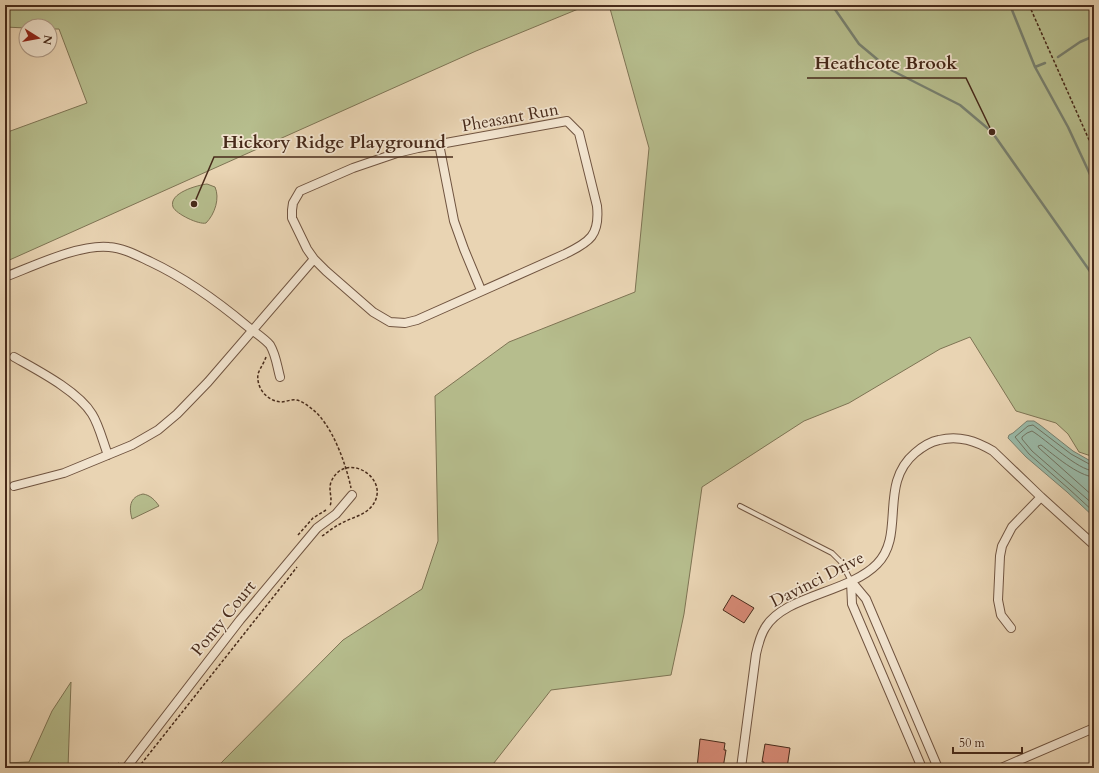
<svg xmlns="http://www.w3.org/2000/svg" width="1099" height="773" font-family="Cardo,serif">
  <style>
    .green { fill: #b6bd8d; stroke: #7e7454 }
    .water { fill: #99b9a7; stroke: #78806f }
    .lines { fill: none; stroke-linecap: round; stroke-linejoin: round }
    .shore { stroke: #707260; stroke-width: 1 }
    .stream { stroke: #78806f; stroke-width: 2.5 }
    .building { fill: #d78a76; stroke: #472a1a }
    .service-casing { stroke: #705440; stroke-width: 6 }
    .minor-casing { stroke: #705440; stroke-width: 10 }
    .path { stroke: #472a1a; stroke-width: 1.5; stroke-dasharray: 3 2; stroke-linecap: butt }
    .service { stroke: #f1e3ce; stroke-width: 4 }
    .minor { stroke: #f1e3ce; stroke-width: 8 }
    .labels { text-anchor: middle; stroke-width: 3.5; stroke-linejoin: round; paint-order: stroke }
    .street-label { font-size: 17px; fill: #472a1a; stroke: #f1e3ce }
    .leader { fill: none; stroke: #472a1a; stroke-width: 1.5 }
    .callout-dot { fill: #472a1a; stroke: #f1e3ce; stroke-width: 1.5 }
    .callout-label { font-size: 18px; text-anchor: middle; font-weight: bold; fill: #472a1a; stroke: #f1e3ce; stroke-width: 3.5; stroke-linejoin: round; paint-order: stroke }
  </style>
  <rect width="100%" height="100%" fill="#e9d4b3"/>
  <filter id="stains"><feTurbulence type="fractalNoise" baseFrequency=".005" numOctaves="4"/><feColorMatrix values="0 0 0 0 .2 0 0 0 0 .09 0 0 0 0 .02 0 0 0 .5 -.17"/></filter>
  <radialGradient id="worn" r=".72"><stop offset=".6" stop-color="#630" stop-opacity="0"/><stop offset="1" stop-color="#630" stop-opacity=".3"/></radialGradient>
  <path class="green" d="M5 5H588L476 51 5 262V133L87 103 59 29H50V26H26V28L5 27Z
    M609 5H1094V457L1079 452 1068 434 1056 423 1016 411 970 337 940 349 849 403 804 421 702 487 684 614 671 675 551 690 490 768H216L343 640 422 589 438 541 435 396 509 342 635 292 649 148Z
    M207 184 215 187C220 198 215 214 206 223 199 225 176 214 173 207 168 193 198 185 207 184Z
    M143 494C150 495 155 500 159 506L132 519C129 508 129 497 143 494Z
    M71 682 68 768H5V763L29 762 52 711Z"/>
  <path class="water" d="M1027 421H1034L1040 425 1073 451 1094 463V517L1067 492 1026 457 1008 438 1009 435 1013 433Z"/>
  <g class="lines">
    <path class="shore" d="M1094 466 1091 465 1071 454 1033 425 1028 426 1015 437 1029 454 1069 489 1094 512
      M1094 471C1077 470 1047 440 1032 431L1027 433 1022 437V439L1032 451 1094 505
      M1094 477C1078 476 1054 455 1041 445L1038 446 1039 448 1094 497"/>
    <path class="stream" d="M832 5 859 44 889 69 960 105 992 132 1094 277
      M1010 5 1035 67 1068 127 1094 183
      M1058 57 1080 42 1094 36
      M1035 67 1045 63"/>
  </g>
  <path class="building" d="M732 595 754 608 744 623 723 610Z
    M700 739 725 743 724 750H726L723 768H697Z
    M765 744 790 748 787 768H763L764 762H762Z"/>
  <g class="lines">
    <defs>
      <path id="service" d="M740 506 832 553 841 562 851 581"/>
      <path id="minor" d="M567 121 579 133 597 206C600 235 590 242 565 254L417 320 405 323 390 322 373 312 326 271 314 259 307 249 292 218V210L293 203 300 191 353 168 397 153 418 148Z
        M439 144 454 221 464 249 481 290
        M5 277C34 266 79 244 109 247 124 248 138 256 151 262 187 279 217 301 247 326 254 332 264 338 270 345 276 355 277 366 280 377
        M14 357C37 370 78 391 92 414 99 425 103 442 108 455
        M14 486 64 473 132 445 158 430 177 414 208 382 314 259
        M851 581 866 599 938 768
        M851 581 852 604 922 768
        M1011 628 1001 615 998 600 1000 556 1002 546 1012 527 1041 497
        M126 768 240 620 317 528 336 514 352 495
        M741 768 756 654C758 645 760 636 765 628 784 595 849 593 877 564 906 535 878 484 915 453 922 447 929 442 939 440 959 435 976 441 993 451L1041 497 1094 545
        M1001 768 1094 728"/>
    </defs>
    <use href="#service" class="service-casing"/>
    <use href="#minor" class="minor-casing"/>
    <path class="path" d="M1029 5 1094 151
      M266 357C264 363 260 368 258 374 256 388 267 401 281 402 286 402 291 399 296 400 302 401 307 405 312 409 332 424 346 464 351 488
      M298 535 313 518 326 510
      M322 536C328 532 334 527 340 524 350 518 364 516 372 506 393 479 345 449 331 482 328 491 333 498 330 506
      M114 768 119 763
      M138 768 297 567"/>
    <use href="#service" class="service"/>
    <use href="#minor" class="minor"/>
  </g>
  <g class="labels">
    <g class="street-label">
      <text transform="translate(510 117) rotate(-10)" y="6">Pheasant Run</text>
      <text transform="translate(817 579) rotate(-27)" y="6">Davinci Drive</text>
      <text transform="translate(223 618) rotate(-51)" y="6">Ponty Court</text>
    </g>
  </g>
  <path class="leader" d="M992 132L966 78H807M194 204L214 157H453"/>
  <g class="callout-dot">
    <circle cx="992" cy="132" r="4"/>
    <circle cx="194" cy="204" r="4"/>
  </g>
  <g class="callout-label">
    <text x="886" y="69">Heathcote Brook</text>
    <text x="334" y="148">Hickory Ridge Playground</text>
  </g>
  <rect width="1099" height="773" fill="none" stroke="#e9d4b3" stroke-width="20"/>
  <rect x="6" y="6" width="1087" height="761" fill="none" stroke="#472a1a" stroke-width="2"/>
  <rect x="10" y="10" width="1079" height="753" fill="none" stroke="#472a1a"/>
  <g transform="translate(38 38) rotate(101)"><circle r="19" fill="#f1e3ce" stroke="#ad9986"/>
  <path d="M0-3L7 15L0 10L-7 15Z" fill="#8f2418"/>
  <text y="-6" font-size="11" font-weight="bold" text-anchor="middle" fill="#472a1a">N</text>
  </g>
  <path d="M953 747v6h69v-6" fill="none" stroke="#472a1a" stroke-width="2"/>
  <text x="959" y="747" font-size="12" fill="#472a1a" stroke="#f1e3ce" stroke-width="3" paint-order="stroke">50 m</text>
  <rect width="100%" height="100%" filter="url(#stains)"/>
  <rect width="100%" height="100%" fill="url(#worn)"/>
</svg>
